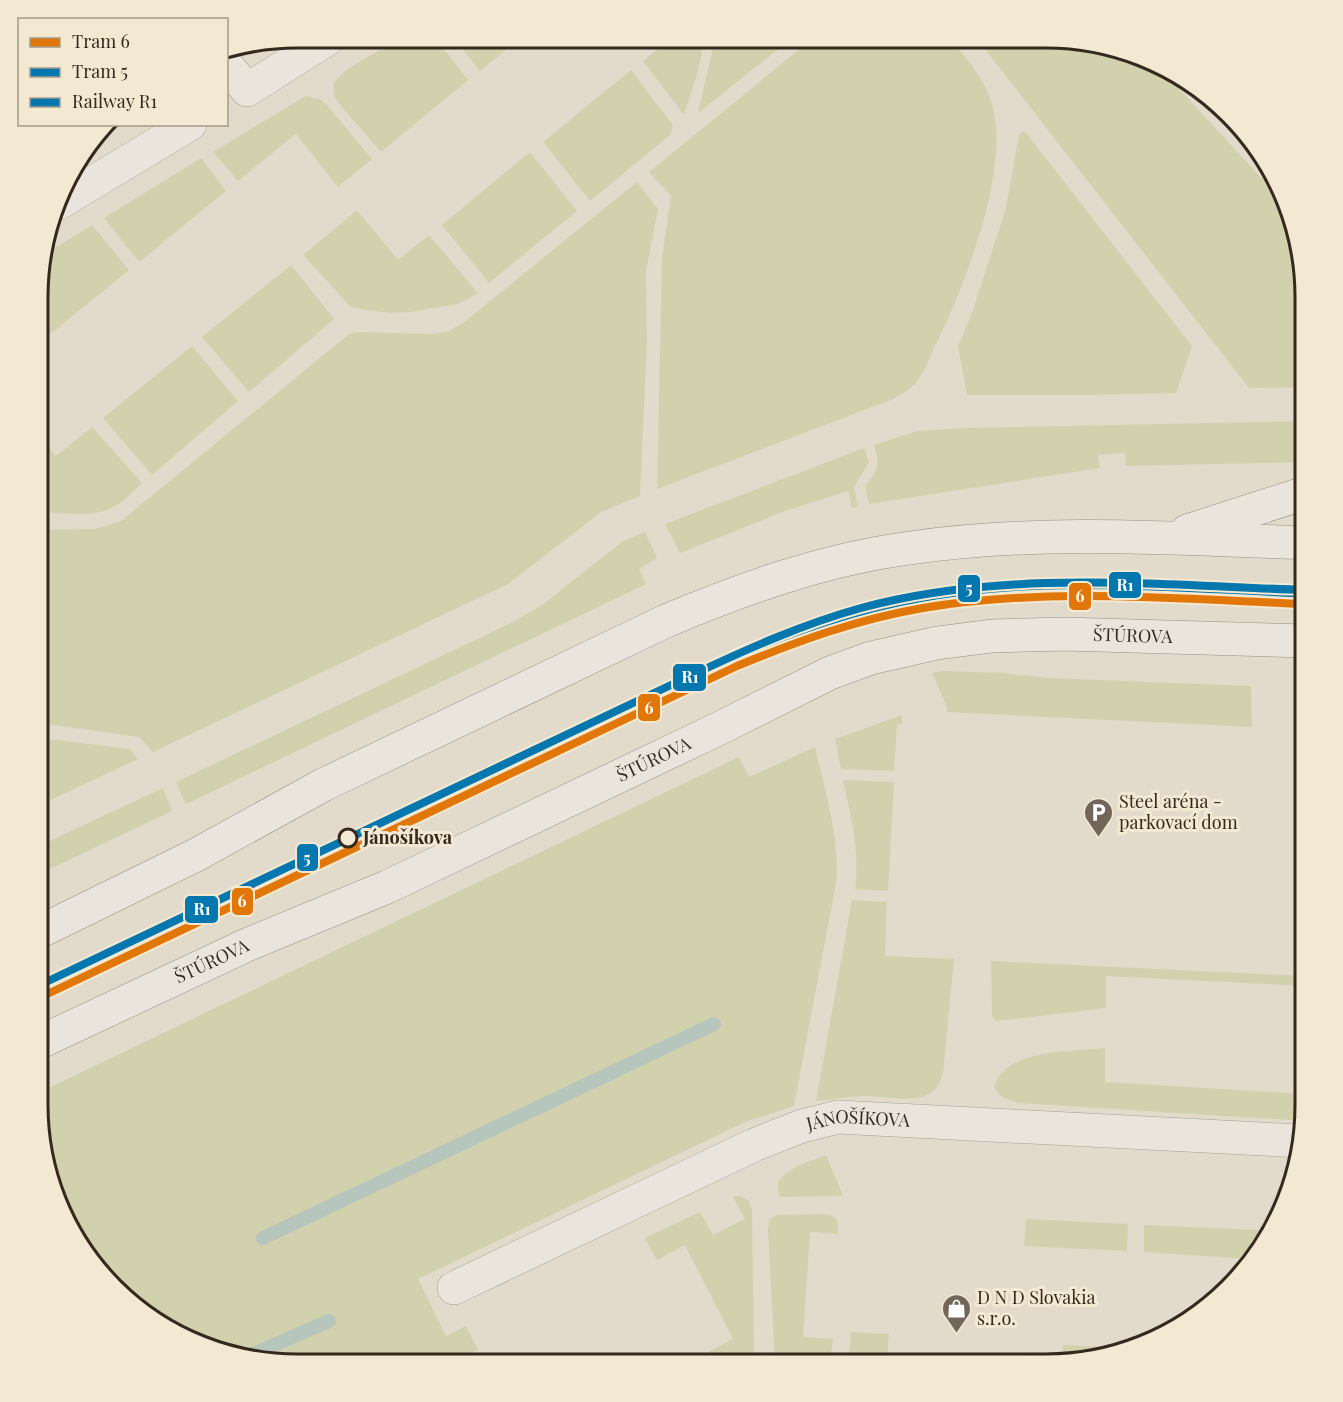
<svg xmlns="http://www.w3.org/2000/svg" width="1343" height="1402" font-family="'Playfair Display',serif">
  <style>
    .green { fill: #d2d1ae }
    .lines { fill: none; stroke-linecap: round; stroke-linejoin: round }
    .stream { stroke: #b7c6bc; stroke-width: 14 }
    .street-casing { stroke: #a79f95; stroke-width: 34 }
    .secondary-casing { stroke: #978f84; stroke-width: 34 }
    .street { stroke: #eae5dc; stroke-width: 33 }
    .secondary { stroke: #eae5dc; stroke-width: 33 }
    .rail-1-casing { stroke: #f3e8d1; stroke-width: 14 }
    .rail-1 { stroke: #0377ae; stroke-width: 9 }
    .tram-1-casing { stroke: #f3e8d1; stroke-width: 12 }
    .tram-2-casing { stroke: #f3e8d1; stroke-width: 12 }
    .tram-1 { stroke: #e17709; stroke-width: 8 }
    .tram-2 { stroke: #0377ae; stroke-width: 8 }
    .stop-dot { fill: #f3e8d1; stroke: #35281d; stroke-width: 3 }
    .labels { text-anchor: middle; stroke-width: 6; stroke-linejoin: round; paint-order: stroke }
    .street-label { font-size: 18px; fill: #35281d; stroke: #f3e8d1 }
    .poi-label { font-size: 18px; fill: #35281d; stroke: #f3e8d1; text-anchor: start }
    .stop-label { font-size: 18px; font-weight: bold; fill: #35281d; stroke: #f3e8d1; text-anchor: start }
    .rim { fill: none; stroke: #35281d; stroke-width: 3 }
    .line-badge { stroke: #f3e8d1; stroke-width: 2 }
    .badge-label { font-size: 16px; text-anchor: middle; font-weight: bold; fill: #fff }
  </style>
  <rect width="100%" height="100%" fill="#e2dacb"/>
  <path class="green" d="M295 38 299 44C286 51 269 48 254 45Z
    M403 38H435L468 80 381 152 336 100C334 94 332 88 335 82 343 67 387 47 403 38Z
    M454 38H520L480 71Z
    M670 39H705L697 75 684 115 643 61Z
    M715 39H791L698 113Z
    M812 39H951C968 61 987 81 993 108 1009 172 965 286 936 344 930 356 926 370 918 380 911 389 902 394 893 399L657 489 662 258 671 196 649 172Z
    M977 39 1079 40 1158 66 1289 208 1292 214 1305 281V387L1249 388Z
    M631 70 673 125 670 135 590 201 543 142Z
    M306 96 320 99 326 104 372 159 338 187 296 134 238 181 213 152Z
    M1023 131 1027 134 1192 346 1176 393 1090 395H967L958 346 972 313 1006 208 1019 135Z
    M530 152 577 211 489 283 442 225Z
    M201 158 226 191 139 262 104 218Z
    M637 182 658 209 646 271 647 340 640 496 601 512 508 584 153 752 139 737 40 723 41 530 95 529 121 521 349 334 357 332 432 334 449 331 464 322Z
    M357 210 398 260 429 235 478 293 457 304 411 312 389 313 354 308 350 306 303 255Z
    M92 225 129 270 42 341V256Z
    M291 265 334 319 249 392 202 337Z
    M192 346 238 401 152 475 103 418Z
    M1305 421V462L1126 466 1125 453 1098 455 1100 468 869 504 865 486C879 470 880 465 874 445L917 431 964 428Z
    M92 427 142 483C134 491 126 499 117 505 95 519 65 513 41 512V438L56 456Z
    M864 448 869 462 854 487 858 507 852 508 848 491 785 511 680 553 665 524Z
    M645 532 657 558 639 569 646 584 186 804 176 782 513 622 542 605 622 542Z
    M945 671 1003 673 1048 678 1251 686 1252 727 947 712V707L932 673Z
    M902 715V724H897L894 771 841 769 835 739Z
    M40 738 130 749 138 759 40 805Z
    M815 747C825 792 840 837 836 883L794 1106 745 1122 418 1279 446 1336 466 1326 478 1350 454 1362V1364H281L168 1330 81 1249 51 1188 38 1121V1093L739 757 749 777Z
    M843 780 894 782 888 891 855 889C860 851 851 817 843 780Z
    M163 788 172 811 39 874V846Z
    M852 900 887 902 885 956 954 959 943 1073C934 1112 892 1095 862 1096 847 1097 831 1100 816 1101Z
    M991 961 1305 976V986L1106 976V1008L996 1021 992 1017Z
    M1105 1048V1082L1305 1094V1121L1019 1103 1002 1097 994 1088C1003 1048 1073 1052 1105 1048Z
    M826 1155 843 1196 781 1197C765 1173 810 1162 826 1155Z
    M740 1196 749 1201 752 1210 754 1352 749 1362 745 1364H711L706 1353 733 1339 685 1245 657 1260 645 1238 700 1212 713 1235 745 1219 733 1197Z
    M823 1214 833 1216 838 1222V1234L810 1232 803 1337 833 1339 830 1364H775L768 1229 770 1219 777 1215Z
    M1026 1219 1128 1224 1127 1251 1024 1246Z
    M1144 1225 1259 1230 1258 1248 1248 1259 1144 1252Z
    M851 1332 889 1334 887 1364H848Z
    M1063 1345 1107 1347V1355L1062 1364H1029L1030 1352 1063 1353Z"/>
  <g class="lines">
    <path class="stream" d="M263 1238 714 1024
      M251 1355 329 1321"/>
    <defs>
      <g id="street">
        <path d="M226 64 247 90 329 38"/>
        <path d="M59 203 190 124"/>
        <path id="s1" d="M454 1288 754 1145 802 1126 838 1117 1299 1141"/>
      </g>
      <g id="secondary">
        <path d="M1187 531 1305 493"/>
        <path d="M39 932 196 855 323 785 666 621C744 588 826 559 910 548 1041 529 1173 538 1305 543"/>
        <path id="s2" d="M38 1043 249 944 387 887 720 728 830 673 871 658 937 643 992 636 1064 634 1305 641"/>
      </g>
    </defs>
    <use href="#street" class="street-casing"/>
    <use href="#secondary" class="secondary-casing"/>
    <use href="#street" class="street"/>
    <use href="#secondary" class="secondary"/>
    <defs>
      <path id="rail-1" d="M39 987 732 657C793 631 854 610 919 598 1043 574 1179 588 1305 593"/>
    </defs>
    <use href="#rail-1" class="rail-1-casing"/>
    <use href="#rail-1" class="rail-1"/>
    <defs>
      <path id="tram-1" d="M39 998 737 666C798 641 858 619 923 608 1049 587 1178 599 1305 604"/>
      <path id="tram-2" d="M44 983 692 675C747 649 803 624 861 608 1005 569 1158 585 1305 590"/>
    </defs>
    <use href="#tram-1" class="tram-1-casing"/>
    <use href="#tram-2" class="tram-2-casing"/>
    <use href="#tram-1" class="tram-1"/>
    <use href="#tram-2" class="tram-2"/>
  </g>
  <defs>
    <symbol id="parking-pin" viewBox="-11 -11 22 30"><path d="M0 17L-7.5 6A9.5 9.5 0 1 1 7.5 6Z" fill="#72665a" stroke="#f3e8d1"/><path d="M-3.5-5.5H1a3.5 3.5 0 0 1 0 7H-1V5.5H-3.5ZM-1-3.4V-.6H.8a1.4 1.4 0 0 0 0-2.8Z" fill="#fff"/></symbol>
    <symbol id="shop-pin" viewBox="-11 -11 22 30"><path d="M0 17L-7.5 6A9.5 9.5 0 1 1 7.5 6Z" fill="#72665a" stroke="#f3e8d1"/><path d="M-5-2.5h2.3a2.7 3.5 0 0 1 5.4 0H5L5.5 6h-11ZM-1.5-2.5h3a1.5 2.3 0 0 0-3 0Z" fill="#fff"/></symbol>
  </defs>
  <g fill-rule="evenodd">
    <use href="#parking-pin" x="1082" y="796" width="33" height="45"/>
    <use href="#shop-pin" x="940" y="1292" width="33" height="45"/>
  </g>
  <circle class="stop-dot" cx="348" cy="838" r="9"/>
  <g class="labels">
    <g class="street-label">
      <text dy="6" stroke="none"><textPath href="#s2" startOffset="1182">ŠTÚROVA</textPath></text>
      <text dy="6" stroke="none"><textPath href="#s2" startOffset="678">ŠTÚROVA</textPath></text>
      <text dy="6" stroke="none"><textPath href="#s2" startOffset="192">ŠTÚROVA</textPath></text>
      <text dy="6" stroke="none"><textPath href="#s1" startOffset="441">JÁNOŠÍKOVA</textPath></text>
    </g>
    <g class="poi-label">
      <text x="1119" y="808">Steel aréna -<tspan x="1119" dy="21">parkovací dom</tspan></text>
      <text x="977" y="1304">D N D Slovakia<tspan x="977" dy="21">s.r.o.</tspan></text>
    </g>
    <g class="stop-label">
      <text x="363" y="844">Jánošíkova</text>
    </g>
  </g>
  <path d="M0 0H1343V1402H0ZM297 48H1046A249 249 0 0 1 1295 297V1105A249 249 0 0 1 1046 1354H297A249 249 0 0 1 48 1105V297A249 249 0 0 1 297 48Z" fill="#f3e8d1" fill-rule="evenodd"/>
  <path class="rim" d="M297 48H1046A249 249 0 0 1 1295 297V1105A249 249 0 0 1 1046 1354H297A249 249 0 0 1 48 1105V297A249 249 0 0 1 297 48Z"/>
  <g class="line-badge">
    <rect x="1108" y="571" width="34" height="28" rx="6" fill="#0377ae"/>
    <rect x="957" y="574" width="24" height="29" rx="6" fill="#0377ae"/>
    <rect x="1068" y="582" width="24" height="29" rx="6" fill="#e17709"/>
    <rect x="672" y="663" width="35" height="29" rx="6" fill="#0377ae"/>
    <rect x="637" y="693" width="24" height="29" rx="6" fill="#e17709"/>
    <rect x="296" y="843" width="23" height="29" rx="6" fill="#0377ae"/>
    <rect x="231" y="887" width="23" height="29" rx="6" fill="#e17709"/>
    <rect x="184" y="895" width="35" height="29" rx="6" fill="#0377ae"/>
  </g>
  <g class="badge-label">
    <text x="1125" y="591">R1</text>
    <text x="969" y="594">5</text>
    <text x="1080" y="602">6</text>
    <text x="690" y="683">R1</text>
    <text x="649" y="714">6</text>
    <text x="307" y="864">5</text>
    <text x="242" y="907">6</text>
    <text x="202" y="915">R1</text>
  </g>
  <rect x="18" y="18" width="210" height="108" fill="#f3e8d1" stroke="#a79b89" stroke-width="1.5"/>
  <rect x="30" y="38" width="30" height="9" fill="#e17709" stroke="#a79b89" stroke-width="1.5"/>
  <text x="72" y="48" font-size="18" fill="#35281d">Tram 6</text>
  <rect x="30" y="68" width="30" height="9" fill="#0377ae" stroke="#a79b89" stroke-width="1.5"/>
  <text x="72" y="78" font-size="18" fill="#35281d">Tram 5</text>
  <rect x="30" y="98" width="30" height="9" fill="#0377ae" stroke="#a79b89" stroke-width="1.5"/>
  <text x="72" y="108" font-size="18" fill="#35281d">Railway R1</text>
</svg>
